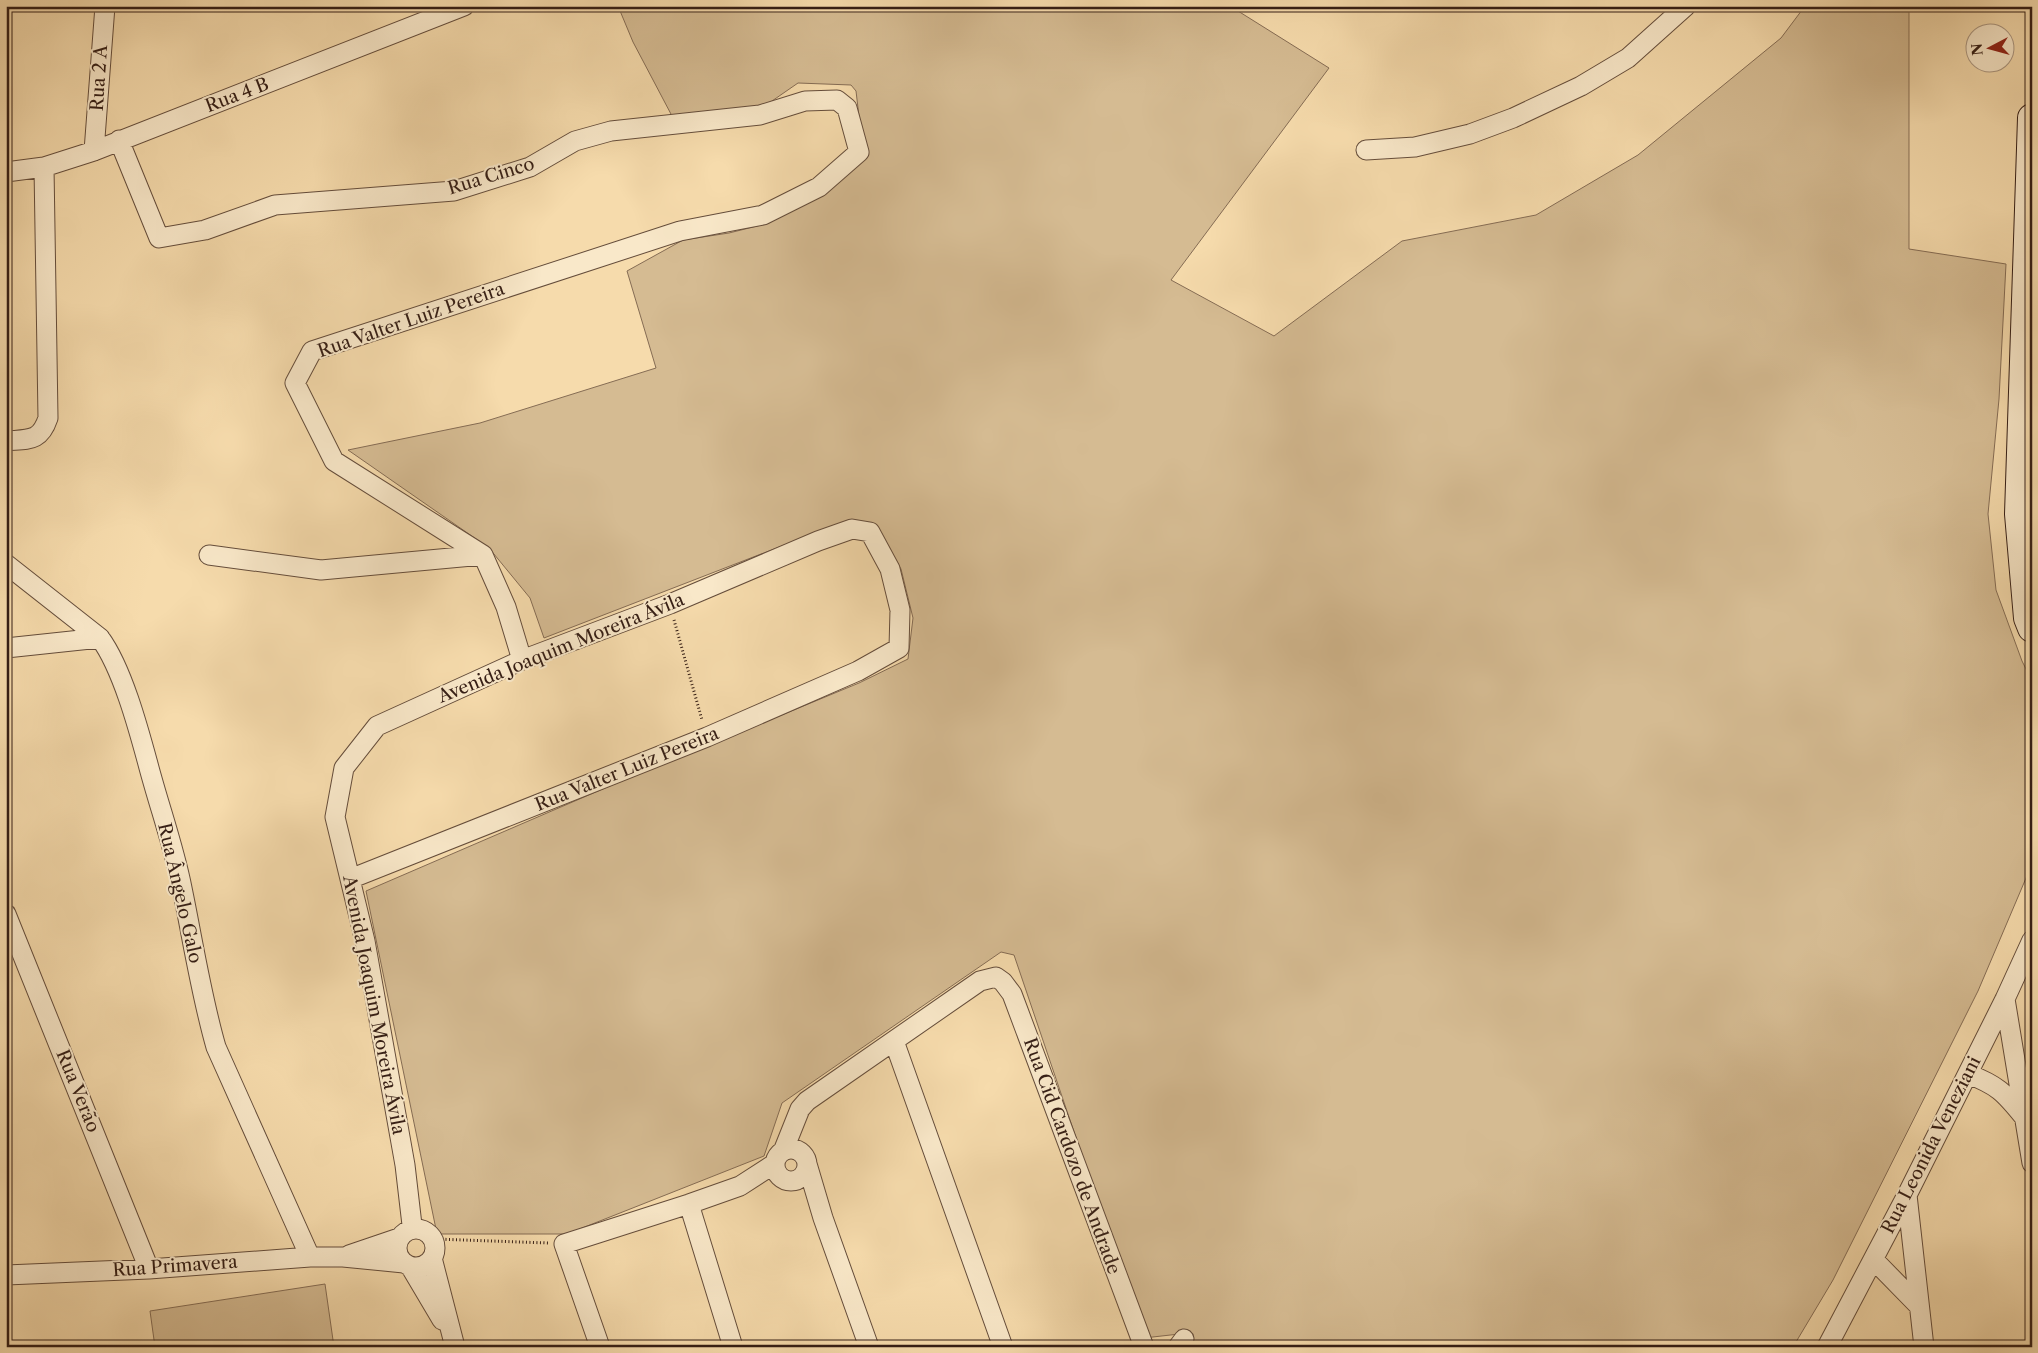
<svg xmlns="http://www.w3.org/2000/svg" width="2038" height="1353" font-family="'Libre Caslon Text',serif">
  <style>
    .green { fill: #d5bb92; stroke: #856c54 }
    .lines { fill: none; stroke-linecap: round; stroke-linejoin: round }
    .street-casing { stroke: #654d3b; stroke-width: 21 }
    .secondary-casing { stroke: #351e15; stroke-width: 30 }
    .path { stroke: #351e15; stroke-width: 3; stroke-dasharray: 1 2.5; stroke-linecap: butt }
    .street { stroke: #f9e8c9; stroke-width: 19 }
    .secondary { stroke: #f9e8c9; stroke-width: 28 }
    .labels { text-anchor: middle; stroke-width: 4; stroke-linejoin: round; paint-order: stroke }
    .street-label { font-size: 18px; fill: #351e15; stroke: #f9e8c9 }
  </style>
  <rect width="100%" height="100%" fill="#f6dbac"/>
  <filter id="stains"><feTurbulence type="fractalNoise" baseFrequency=".004" numOctaves="4"/><feColorMatrix values="0 0 0 0 .2 0 0 0 0 .09 0 0 0 0 .02 0 0 0 .5 -.17"/></filter>
  <radialGradient id="worn" r=".72"><stop offset=".6" stop-color="#630" stop-opacity="0"/><stop offset="1" stop-color="#630" stop-opacity=".3"/></radialGradient>
  <path class="green" d="M618 6H1230L1329 68 1171 280 1274 336 1402 241 1536 215 1638 155 1781 38 1805 6H1909V249L2006 264 1999 399 1988 514 1996 590 2022 661 2032 681V864L1978 991 1833 1280 1793 1347H1194L1188 1333 1144 1338 1014 955 1001 952 782 1103 764 1156 567 1234H437L366 891 605 788 859 683 908 659 913 618 901 569 875 524 849 520 544 638 530 598 489 548 348 450 480 423 656 368 627 271 683 240 729 233 769 223 824 192 864 159 856 91 851 85 798 83 759 110 672 116 633 42Z
    M325 1284 334 1347H155L150 1311Z"/>
  <g class="lines">
    <defs>
      <path id="street" d="M119 140 159 238 205 230 275 205 454 191 530 167 575 141 611 131 760 115 805 101 837 100 847 108 859 152 819 187 763 215 680 231 312 351 295 383 334 461 483 555 506 607 522 660
        M1366 150 1415 147 1470 134 1513 118 1581 86 1628 58 1686 6
        M94 151 105 6
        M6 172 44 167 94 151 464 6
        M6 441C29 439 40 442 48 418L44 167
        M209 555 321 570 483 555
        M6 564 100 638C122 668 138 727 148 764 159 806 174 847 182 888 193 941 201 995 216 1047L310 1257
        M6 648 100 638
        M350 879 707 737 858 671 899 648 900 610 890 569 870 532 852 529 818 541 670 604 522 660 377 726 344 768 335 817 365 941 405 1165 412 1225 416 1229
        M6 914 149 1269
        M2005 999 2032 1163
        M894 1041 1003 1347
        M1968 1074C1997 1085 2004 1092 2024 1117
        M775 1165a16 16 0 1 1 32 0a16 16 0 1 1-32 0Z
        M784 1149 800 1109 807 1101 980 981 996 977 1003 982 1012 994 1144 1347
        M807 1164 823 1218 869 1347
        M1907 1195 1924 1347
        M689 1204 733 1347
        M397 1248a19 19 0 1 1 38 0a19 19 0 1 1-38 0Z
        M349 1255 399 1238
        M432 1258 455 1347
        M1874 1260 1918 1305
        M410 1266 442 1320
        M6 1275 149 1269 310 1257H343L404 1263
        M600 1347 564 1244 689 1204 740 1186 774 1164
        M1178 1347 1184 1339
        M1827 1347 1907 1195 2005 999 2032 940"/>
      <path id="secondary" d="M2032 118 2019 514 2028 618 2032 628"/>
    </defs>
    <use href="#street" class="street-casing"/>
    <use href="#secondary" class="secondary-casing"/>
    <path class="path" d="M674 620 702 720
      M435 1239 548 1243"/>
    <use href="#street" class="street"/>
    <use href="#secondary" class="secondary"/>
  </g>
  <g class="labels">
    <g class="street-label">
      <text transform="translate(99 78) rotate(-86)" y="6">Rua 2 A</text>
      <text transform="translate(237 95) rotate(-21)" y="6">Rua 4 B</text>
      <text transform="translate(491 176) rotate(-17)" y="6">Rua Cinco</text>
      <text transform="translate(411 320) rotate(-19)" y="6">Rua Valter Luiz Pereira</text>
      <text transform="translate(561 648) rotate(-22)" y="6">Avenida Joaquim Moreira Ávila</text>
      <text transform="translate(627 769) rotate(-22)" y="6">Rua Valter Luiz Pereira</text>
      <text transform="translate(180 893) rotate(77)" y="6">Rua Ângelo Galo</text>
      <text transform="translate(374 1005) rotate(79)" y="6">Avenida Joaquim Moreira Ávila</text>
      <text transform="translate(78 1091) rotate(68)" y="6">Rua Verão</text>
      <text transform="translate(1931 1145) rotate(-63)" y="6">Rua Leonida Veneziani</text>
      <text transform="translate(1072 1156) rotate(70)" y="6">Rua Cid Cardozo de Andrade</text>
      <text transform="translate(175 1266) rotate(-4)" y="6">Rua Primavera</text>
    </g>
  </g>
  <rect width="2038" height="1353" fill="none" stroke="#f6dbac" stroke-width="25"/>
  <rect x="8" y="8" width="2023" height="1338" fill="none" stroke="#351e15" stroke-width="2.5"/>
  <rect x="12" y="12" width="2013" height="1328" fill="none" stroke="#351e15"/>
  <g transform="translate(1990 48) rotate(264)"><circle r="24" fill="#f9e8c9" stroke="#ab9781"/>
  <path d="M0-4L9 19L0 12L-9 19Z" fill="#8f2418"/>
  <text y="-8" font-size="14" font-weight="bold" text-anchor="middle" fill="#351e15">N</text>
  </g>
  <rect width="100%" height="100%" filter="url(#stains)"/>
  <rect width="100%" height="100%" fill="url(#worn)"/>
</svg>
